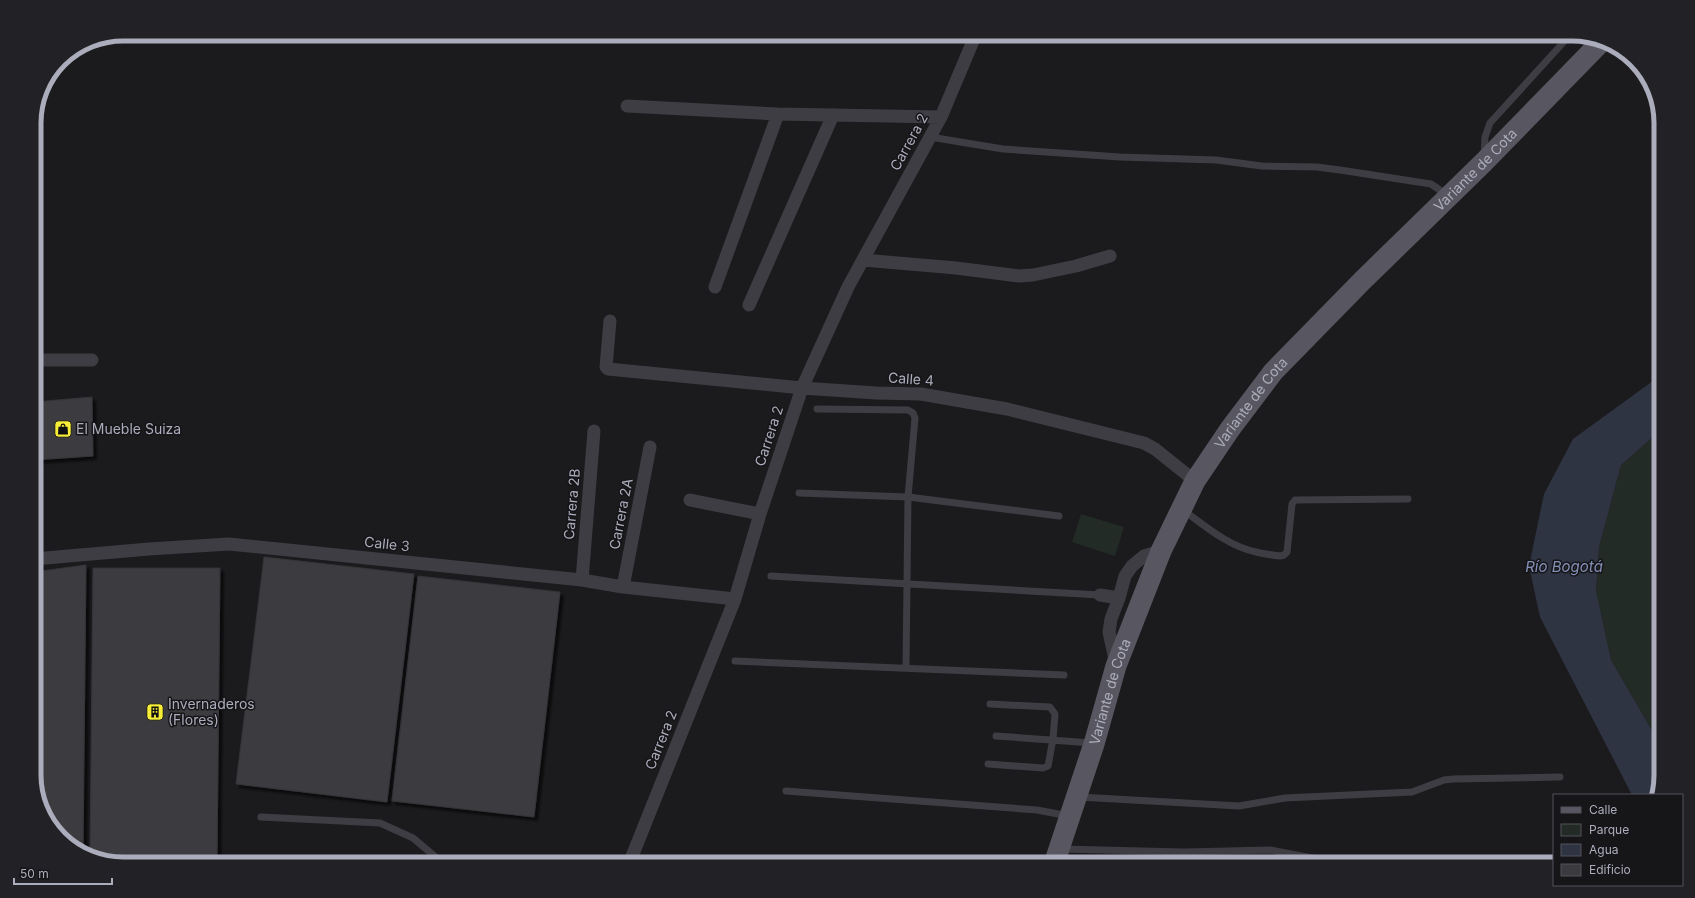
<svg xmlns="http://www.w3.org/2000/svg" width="1695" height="898" font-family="Inter,sans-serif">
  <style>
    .green { fill: #222b25 }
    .water { fill: #2f3442 }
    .building { fill: #3b3a3f; stroke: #353439; filter: url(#shadow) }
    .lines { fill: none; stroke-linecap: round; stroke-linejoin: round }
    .lane { stroke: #3e3d44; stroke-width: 7 }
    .street { stroke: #3e3d44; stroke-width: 13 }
    .primary { stroke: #585761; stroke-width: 21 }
    .labels { text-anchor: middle; stroke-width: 3; stroke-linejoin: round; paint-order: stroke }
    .street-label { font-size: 14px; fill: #acadbc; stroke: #161518 }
    .poi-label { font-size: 14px; fill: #acadbc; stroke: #161518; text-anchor: start }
    .water-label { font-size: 15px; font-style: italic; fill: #8390b7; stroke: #161518 }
    .rim { fill: none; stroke: #acadbc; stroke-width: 5 }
  </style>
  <defs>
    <filter id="shadow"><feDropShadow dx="3.5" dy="3.5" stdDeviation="1" flood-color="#0009"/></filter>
  </defs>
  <rect width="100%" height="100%" fill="#1b1a1d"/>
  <path class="green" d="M1661 430V746L1611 660 1596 592 1599 547 1621 465Z
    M1081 514 1124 527 1115 556 1072 542Z"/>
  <path class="water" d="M1661 375V430L1621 465 1599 547 1596 591 1611 660 1661 746V775L1656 795H1632L1540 617 1529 566 1544 494 1573 439Z"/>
  <path class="building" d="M92 397 93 456 34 460V402Z
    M264 557 414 574 387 802 236 784Z
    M86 565 83 854 49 825 34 781V572Z
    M93 568H220L217 864H123L90 856Z
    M418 576 560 592 534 817 392 801Z"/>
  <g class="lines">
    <path class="lane" d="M930 137 1003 149 1120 157 1216 160 1262 166 1317 167 1340 170 1431 184 1447 195
      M1484 156 1485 137 1490 123 1571 34
      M817 409 908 410 913 413 915 418 908 497 906 668
      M799 493 908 497 1059 516
      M1183 510C1205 526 1228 546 1256 552 1264 554 1272 555 1280 556L1284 555 1287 552 1292 504 1295 500 1408 499
      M771 576 1100 595
      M735 661 1064 675
      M996 736 1092 743
      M988 764 1043 768 1048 766 1053 739 1055 714 1050 707 990 704
      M786 791 1037 810 1069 816
      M1079 797 1239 806 1285 798 1412 792 1444 780 1453 779 1560 777
      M261 817 380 823 413 838 444 864
      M1061 849 1184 852 1270 850 1333 862 1354 864"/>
    <path class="street" d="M627 106 778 114 941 117
      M863 260 956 268 1019 276 1033 275 1076 266 1110 256
      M715 287 778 114
      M749 305 833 115
      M610 321 606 367 608 369 802 388 876 393 921 394 1007 409 1144 443 1155 449 1195 481
      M34 360H92
      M690 500 760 514
      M34 559 149 549 229 544 582 580 623 587 735 599
      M582 580 594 431
      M623 587 650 447
      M1100 595 1119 598
      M1116 664 1109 632 1111 619 1119 598 1125 576 1132 566 1144 556 1161 551
      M629 864 735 599 760 514 802 388 848 287 941 117 976 34"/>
    <path class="primary" id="s1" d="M1054 864 1094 744 1116 666 1161 551 1195 481 1230 429 1273 372 1363 280 1484 162 1602 41"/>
  </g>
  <defs>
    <symbol id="shop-square" viewBox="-11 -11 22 22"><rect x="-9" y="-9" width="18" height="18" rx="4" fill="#f7ee38" stroke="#161518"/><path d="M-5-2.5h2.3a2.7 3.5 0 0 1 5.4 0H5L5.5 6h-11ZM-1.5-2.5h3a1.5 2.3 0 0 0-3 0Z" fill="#111"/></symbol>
    <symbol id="building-square" viewBox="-11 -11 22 22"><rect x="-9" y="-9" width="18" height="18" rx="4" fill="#f7ee38" stroke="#161518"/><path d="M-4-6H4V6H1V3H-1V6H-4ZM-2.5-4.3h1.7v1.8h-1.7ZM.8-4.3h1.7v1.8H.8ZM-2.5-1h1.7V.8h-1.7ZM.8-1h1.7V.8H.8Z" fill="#111"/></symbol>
  </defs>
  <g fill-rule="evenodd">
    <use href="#shop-square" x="53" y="419" width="20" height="20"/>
    <use href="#building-square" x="145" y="702" width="20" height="20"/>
  </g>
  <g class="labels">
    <g class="street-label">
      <text transform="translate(909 142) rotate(-61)" y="5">Carrera 2</text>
      <text dy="5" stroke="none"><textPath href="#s1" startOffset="829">Variante de Cota</textPath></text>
      <text transform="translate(911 379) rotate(4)" y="5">Calle 4</text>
      <text dy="5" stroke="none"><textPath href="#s1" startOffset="505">Variante de Cota</textPath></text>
      <text transform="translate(769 436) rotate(-72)" y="5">Carrera 2</text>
      <text transform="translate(572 504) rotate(-85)" y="5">Carrera 2B</text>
      <text transform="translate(621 514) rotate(-79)" y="5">Carrera 2A</text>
      <text transform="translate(387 544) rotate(6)" y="5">Calle 3</text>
      <text dy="5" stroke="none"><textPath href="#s1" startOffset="181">Variante de Cota</textPath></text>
      <text transform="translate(661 740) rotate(-68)" y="5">Carrera 2</text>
    </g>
    <g class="poi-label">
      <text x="76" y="434">El Mueble Suiza</text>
      <text x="168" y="709">Invernaderos<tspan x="168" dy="16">(Flores)</tspan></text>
    </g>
    <g class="water-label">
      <text x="1564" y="572">Río Bogotá</text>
    </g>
  </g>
  <path d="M0 0H1695V898H0ZM123 41H1572A82 82 0 0 1 1654 123V775A82 82 0 0 1 1572 857H123A82 82 0 0 1 41 775V123A82 82 0 0 1 123 41Z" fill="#222125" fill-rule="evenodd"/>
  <path class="rim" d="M123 41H1572A82 82 0 0 1 1654 123V775A82 82 0 0 1 1572 857H123A82 82 0 0 1 41 775V123A82 82 0 0 1 123 41Z"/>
  <rect x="1553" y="794" width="130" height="92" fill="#161518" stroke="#52525a"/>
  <rect x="1561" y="807" width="20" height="6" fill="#585761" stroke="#52525a"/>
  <text x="1589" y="814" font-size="12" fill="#acadbc">Calle</text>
  <rect x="1561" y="824" width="20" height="12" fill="#222b25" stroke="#52525a"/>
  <text x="1589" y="834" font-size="12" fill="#acadbc">Parque</text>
  <rect x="1561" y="844" width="20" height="12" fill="#2f3442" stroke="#52525a"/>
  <text x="1589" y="854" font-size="12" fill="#acadbc">Agua</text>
  <rect x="1561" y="864" width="20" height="12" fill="#3b3a3f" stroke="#52525a"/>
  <text x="1589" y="874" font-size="12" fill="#acadbc">Edificio</text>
  <path d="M14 878v6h98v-6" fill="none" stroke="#acadbc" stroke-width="2"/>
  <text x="20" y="878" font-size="12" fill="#acadbc" stroke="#161518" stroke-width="3" paint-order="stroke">50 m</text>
</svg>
